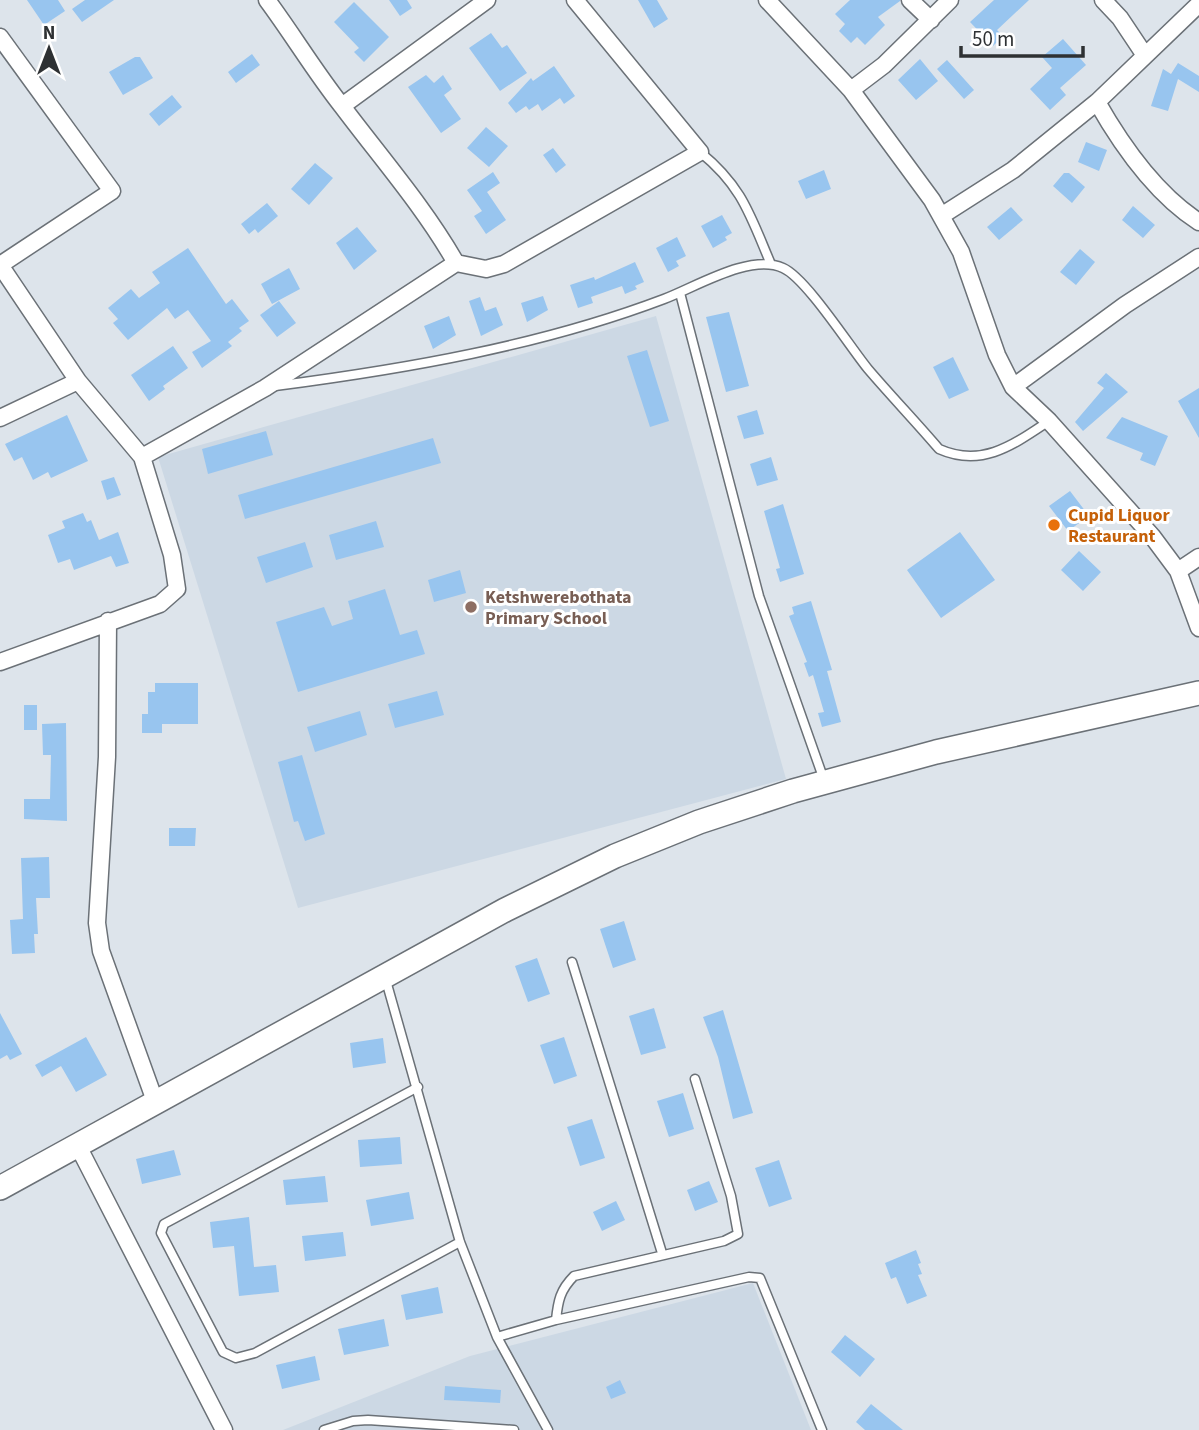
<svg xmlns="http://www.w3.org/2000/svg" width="1199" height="1430" font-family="'Source Sans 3',sans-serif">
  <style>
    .built { fill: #ccd8e4 }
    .building { fill: #98c5ef }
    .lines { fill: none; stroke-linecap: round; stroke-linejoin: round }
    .lane-casing { stroke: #6b7177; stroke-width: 11 }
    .street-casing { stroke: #6b7177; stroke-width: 19 }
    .secondary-casing { stroke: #6b7177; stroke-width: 26 }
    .lane { stroke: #fff; stroke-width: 8 }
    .street { stroke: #fff; stroke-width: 16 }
    .secondary { stroke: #fff; stroke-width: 23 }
    .food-dot { fill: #e8710a; stroke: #fff; stroke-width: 2.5 }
    .education-dot { fill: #8d6e63; stroke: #fff; stroke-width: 2.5 }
    .labels { text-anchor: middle; stroke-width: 6; stroke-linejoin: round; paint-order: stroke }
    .food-label { font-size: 18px; font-weight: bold; fill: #c56008; stroke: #fff; text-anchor: start }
    .education-label { font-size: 18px; font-weight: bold; fill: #785e54; stroke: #fff; text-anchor: start }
  </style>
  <rect width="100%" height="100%" fill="#dde4eb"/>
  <path class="built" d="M656 316 786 779 298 908 158 457Z
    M753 1283 811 1430H283L470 1356Z"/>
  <path class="building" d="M27 0H58L65 11 44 25Z
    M85 0H114L82 22 72 9Z
    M389 0H407L412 8 400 16Z
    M638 0H657L668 19 654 28Z
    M850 0H900V1L878 17 885 25 865 45 857 37 851 43 839 31 845 24 835 14Z
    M994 0H1029L997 30 1003 36 993 46 970 22Z
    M354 2 389 37 364 62 354 52 359 48 334 22Z
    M491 33 502 48 507 45 527 73 500 91 469 48Z
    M1063 39 1086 65 1060 88 1066 95 1050 110 1030 89 1052 68 1042 57Z
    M252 54 260 65 236 83 228 72Z
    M135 57H140L153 78 123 95 109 72Z
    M920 59 938 81 916 100 898 80Z
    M947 60 974 90 964 99 937 69Z
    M1178 63 1199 76V92L1178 79 1168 111 1151 106 1163 69 1171 74Z
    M554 66 575 96 564 104 560 98 542 111 538 104 529 110 526 106 516 113 508 103 531 78 533 81Z
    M426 75 434 83 443 75 452 89 444 95 461 119 441 133 408 87Z
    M172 95 182 107 159 126 149 114Z
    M486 127 508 146 489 167 467 148Z
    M1086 142 1107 150 1099 171 1078 162Z
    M553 148 566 165 556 173 543 155Z
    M315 163 333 178 309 205 291 189Z
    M824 170 831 189 806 199 798 181Z
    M493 172 500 183 487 192 506 220 486 234 474 216 482 211 467 190Z
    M1064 173H1069L1085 187 1072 203 1053 186Z
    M267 203 278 216 258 233 255 229 249 234 241 224Z
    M1133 206 1155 225 1143 238 1122 220Z
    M1011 207 1023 220 999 240 987 227Z
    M722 215 732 233 725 237 727 240 713 248 701 226Z
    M357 227 377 251 354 270 336 243Z
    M677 237 686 256 676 261 679 266 668 272 656 248Z
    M188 248 226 304 232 299 249 321 239 328 242 331 228 342 232 346 202 368 192 352 211 341 188 310 175 319 167 308 128 340 113 323 118 319 108 308 131 289 139 298 160 283 152 272Z
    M1080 249 1095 262 1076 285 1060 272Z
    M635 262 644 282 635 286 637 289 625 294 622 286 591 297 593 303 578 308 570 285 594 277 595 280Z
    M289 268 300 289 272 304 261 284Z
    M543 296 548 310 527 322 521 303Z
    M480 297 485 311 496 307 503 325 481 336 469 301Z
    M279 301 296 323 277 337 260 315Z
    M729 312 749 386 726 392 706 317Z
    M449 316 456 335 433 349 424 326Z
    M173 346 188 368 163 386 165 389 149 401 131 375Z
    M647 350 669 421 650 427 627 356Z
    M953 357 969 390 949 399 933 367Z
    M1106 373 1128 392 1083 431 1075 422 1104 388 1097 383Z
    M1199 388V438L1178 401Z
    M757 410 764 434 744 439 737 416Z
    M67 415 88 461 51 478 48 472 33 480 22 457 14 461 5 444Z
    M1122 417 1168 436 1155 466 1140 460 1143 453 1106 438Z
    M266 431 273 455 208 474 202 449Z
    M433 438 441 463 245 519 238 495Z
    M771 457 778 480 757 486 750 464Z
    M114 477 121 495 107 500 101 481Z
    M1070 491 1089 516 1068 531 1049 506Z
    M783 504 804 574 780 582 776 569 780 568 764 511Z
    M83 513 87 522 91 520 99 540 118 532 129 563 116 567 111 556 74 570 70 559 58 563 48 535 65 528 62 521Z
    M376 521 384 547 336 560 329 535Z
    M960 532 995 580 941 618 907 570Z
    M305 542 313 567 266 583 257 557Z
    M1079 551 1101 572 1083 591 1061 570Z
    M460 570 466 593 434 602 428 580Z
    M385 589 400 635 417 630 425 654 298 692 276 622 324 607 332 626 353 619 348 601Z
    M811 601 832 670 827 671 841 722 822 727 818 713 824 712 813 675 809 677 804 663 807 662 789 616 794 614 792 607Z
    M155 683H198V724H162V733H142V714H148V692H155Z
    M437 691 444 715 395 728 388 704Z
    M24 705H37V730H24Z
    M360 711 367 735 315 752 307 727Z
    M66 723 67 821 24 819V799H50L51 755H43L42 724Z
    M302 755 325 834 305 841 298 821 294 822 278 762Z
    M169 828H196L195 846H169Z
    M49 857 50 898H36L38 934H34L35 953 12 954 10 920 23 919 21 858Z
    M624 921 636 960 613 968 600 929Z
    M537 958 550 994 528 1002 515 966Z
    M654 1008 666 1048 641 1055 629 1016Z
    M723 1010 753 1113 733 1119 718 1057 703 1017Z
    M0 1013 22 1054 10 1060 7 1055 0 1059Z
    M86 1037 107 1075 76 1092 61 1066 42 1077 35 1065Z
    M564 1037 577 1076 554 1084 540 1045Z
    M383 1038 386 1063 353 1068 350 1043Z
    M683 1093 694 1129 669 1137 657 1101Z
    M592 1119 605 1158 580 1166 567 1127Z
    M400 1137 402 1164 360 1167 358 1140Z
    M174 1150 181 1175 142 1184 136 1159Z
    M779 1160 792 1199 769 1207 755 1168Z
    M325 1176 328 1202 286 1205 283 1180Z
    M709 1181 718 1202 695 1211 687 1190Z
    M409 1192 414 1219 371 1226 366 1200Z
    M616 1201 625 1220 602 1231 593 1212Z
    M249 1217 254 1267 276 1265 279 1292 239 1296 234 1246 213 1248 210 1222Z
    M343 1232 346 1256 305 1261 302 1236Z
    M916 1250 921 1263 918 1264 922 1274 918 1275 927 1296 907 1304 896 1277 891 1279 885 1263Z
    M438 1287 443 1313 406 1320 401 1295Z
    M384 1319 389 1346 344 1355 338 1329Z
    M845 1335 875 1359 860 1377 831 1352Z
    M315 1356 320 1380 282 1389 276 1365Z
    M620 1380 626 1393 611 1399 606 1387Z
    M445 1386 501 1390 500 1403 444 1400Z
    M871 1404 903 1430H865L856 1422Z"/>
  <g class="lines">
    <defs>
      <path id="lane" d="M700 152C742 186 750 215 770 262
        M680 293 759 596 824 780
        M275 386C405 369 540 346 664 299 696 287 750 253 783 268 806 278 850 347 868 369 891 396 916 422 939 449 982 468 1013 445 1049 421
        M572 962 662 1253
        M385 977 460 1242 497 1337 548 1430
        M418 1087 164 1224 161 1233 223 1352 236 1358 255 1353 460 1242
        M556 1320 749 1277 760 1278 822 1430
        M497 1337 556 1320C558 1301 560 1290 574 1276L724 1241 738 1234 731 1196 695 1079
        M324 1430 353 1421 368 1420 514 1430"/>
      <path id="street" d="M267 0C293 35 315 72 342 106 381 158 424 207 456 263L486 269 504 264 700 152 575 0
        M767 0 851 90 932 200 961 252 997 355 1013 387 1049 421 1152 536 1178 571 1199 628
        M910 0 931 20
        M1103 0 1120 18 1144 54
        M0 37 112 191 0 265
        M851 90 884 65 950 0
        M1097 102C1122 146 1157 195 1199 222
        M342 106 487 0
        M941 216 1013 170 1097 102 1199 4
        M0 265 78 381 142 457 172 555 177 589 160 604 0 662
        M1013 387 1125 305 1199 257
        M0 418 78 381
        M142 457 265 388 456 263
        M1178 571 1199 557
        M108 621 107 757 97 923 101 951 155 1101
        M78 1146 224 1430"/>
      <path id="secondary" d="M0 1188 505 910 615 856 699 822 793 791 936 752 1199 693"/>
    </defs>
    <use href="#lane" class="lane-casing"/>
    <use href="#street" class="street-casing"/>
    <use href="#secondary" class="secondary-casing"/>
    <use href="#lane" class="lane"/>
    <use href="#street" class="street"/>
    <use href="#secondary" class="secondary"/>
  </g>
  <circle class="food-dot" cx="1054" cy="525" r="7"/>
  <circle class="education-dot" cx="471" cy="607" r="7"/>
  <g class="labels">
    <g class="food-label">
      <text x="1068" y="521">Cupid Liquor<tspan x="1068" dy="21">Restaurant</tspan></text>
    </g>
    <g class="education-label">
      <text x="485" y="603">Ketshwerebothata<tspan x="485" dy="21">Primary School</tspan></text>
    </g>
  </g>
  <g transform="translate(49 49)" stroke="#ffffff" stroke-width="5" paint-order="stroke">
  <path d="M0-5L12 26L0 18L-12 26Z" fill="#2e3133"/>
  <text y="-10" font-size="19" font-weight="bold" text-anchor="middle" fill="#2e3133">N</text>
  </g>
  <path d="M961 46v10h122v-10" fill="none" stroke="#2e3133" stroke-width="3.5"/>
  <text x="972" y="46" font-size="21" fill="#2e3133" stroke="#ffffff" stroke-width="5" paint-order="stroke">50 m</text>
</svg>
